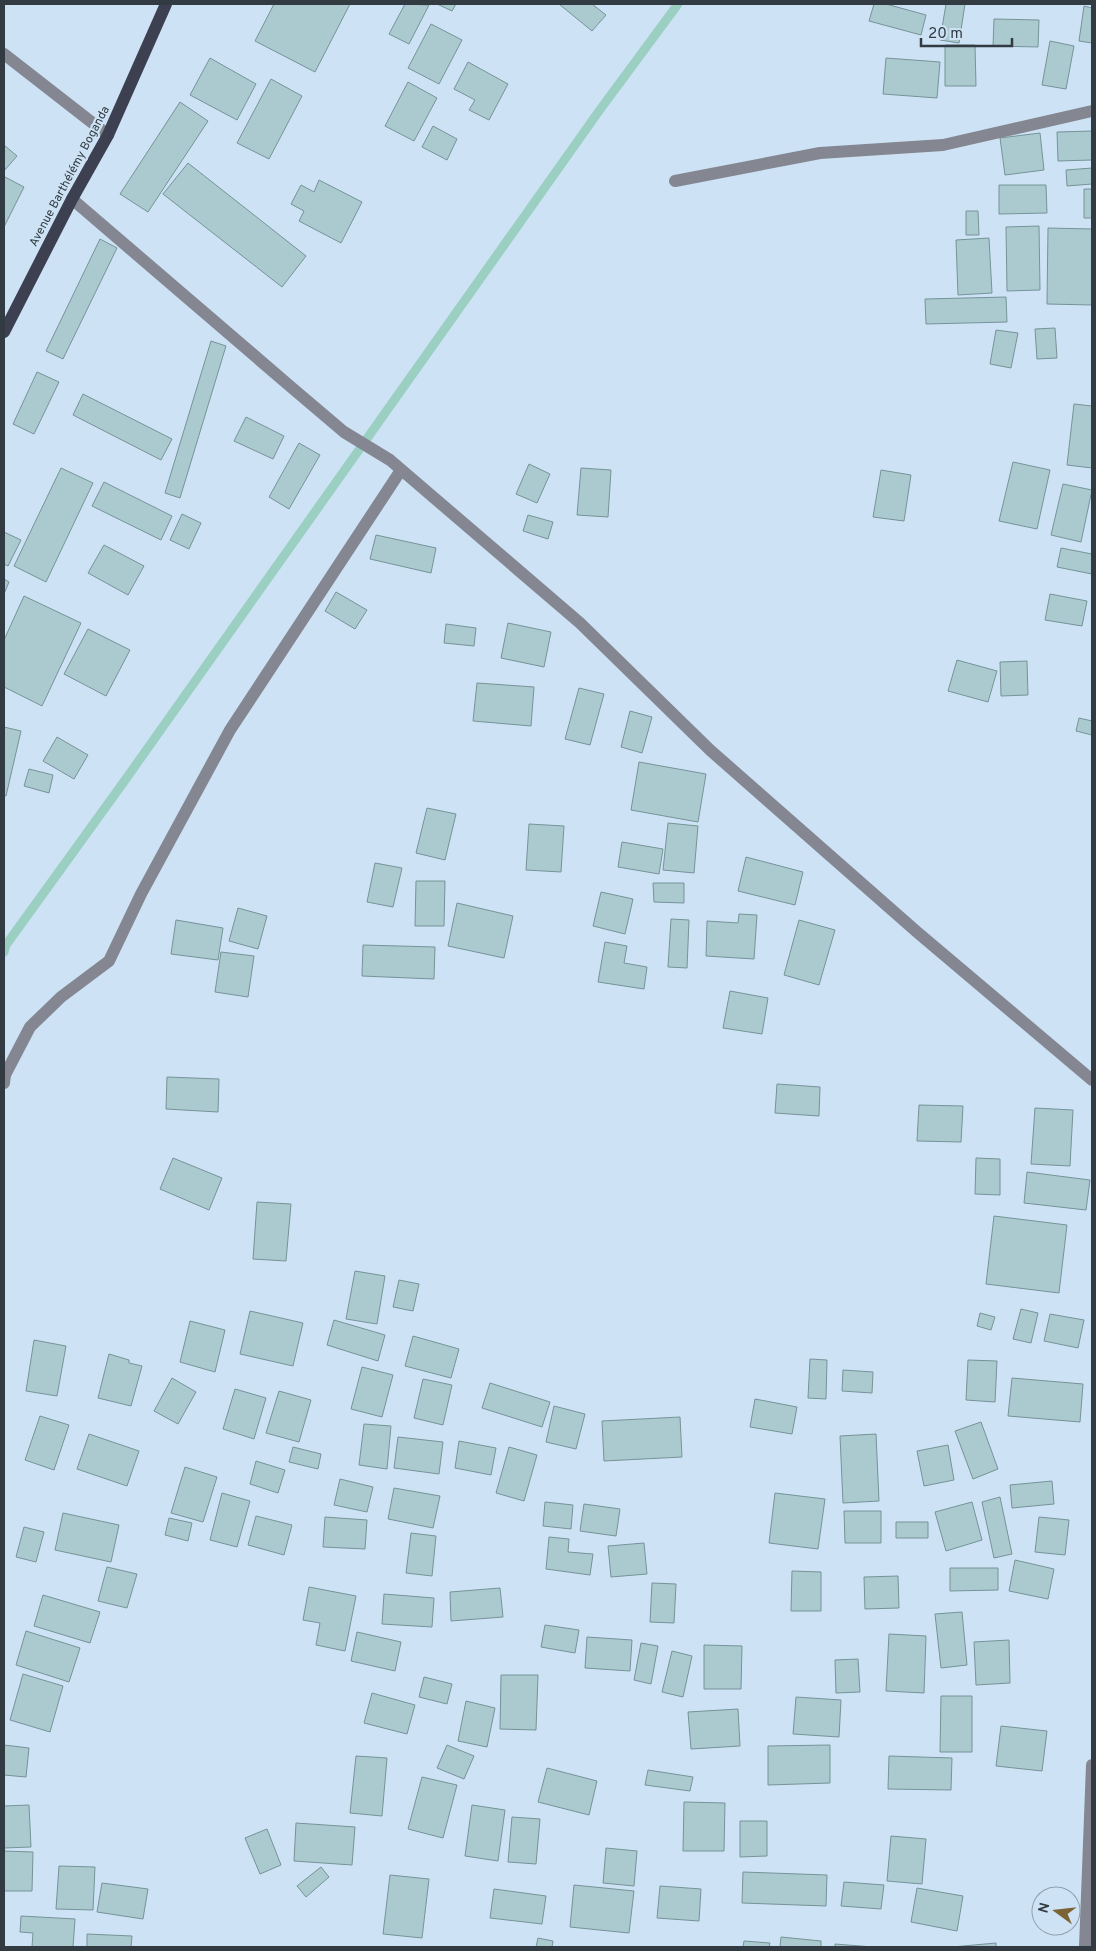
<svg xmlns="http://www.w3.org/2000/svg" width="1096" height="1951" font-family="Overpass,sans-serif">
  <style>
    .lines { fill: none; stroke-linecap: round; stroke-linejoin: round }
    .stream { stroke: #9bcfc2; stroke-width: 9 }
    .building { fill: #abcad0; stroke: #759398 }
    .minor { stroke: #848791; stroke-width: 12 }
    .major { stroke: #3c4051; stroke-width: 12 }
    .labels { text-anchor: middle; stroke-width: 4.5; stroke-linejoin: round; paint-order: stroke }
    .street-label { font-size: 12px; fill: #323b41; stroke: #cde3f5 }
  </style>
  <rect width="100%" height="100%" fill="#cde3f5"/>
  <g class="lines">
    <path class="stream" d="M4 952 6 945 123 783 599 111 678 4"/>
  </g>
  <path class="building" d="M274 4H350L315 72 255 41Z
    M405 4 429 5 409 44 389 34Z
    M437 4H456L452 11Z
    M559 4H592L606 15 592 31Z
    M874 4H886L926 15 921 35 869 21Z
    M946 4H965L959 43 940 40Z
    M1084 6 1092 8V43L1079 41Z
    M994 19 1039 20 1038 47 993 46Z
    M431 24 462 40 439 84 408 68Z
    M1050 41 1074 46 1066 89 1042 85Z
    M945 45H975L976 86H945Z
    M210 58 256 84 237 120 190 95Z
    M886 58 940 62 937 98 883 94Z
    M468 62 508 84 489 120 469 110 475 100 454 89Z
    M271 79 302 96 269 159 237 143Z
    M408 82 437 98 414 141 385 126Z
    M180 102 208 121 148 212 120 194Z
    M433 126 457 139 447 160 422 147Z
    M1092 131V160L1058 161 1057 132Z
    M1040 133 1044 170 1005 175 1000 138Z
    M4 145 17 156 4 171Z
    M188 163 306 256 282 287 163 194Z
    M1092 168V184L1067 186 1066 170Z
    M5 177 24 187 4 227V179Z
    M319 180 362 202 341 243 299 221 304 211 291 204 301 185 314 192Z
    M999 185H1046L1047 213 999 214Z
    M1084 189H1092V218H1084Z
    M966 211H978L979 235H966Z
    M1039 226 1040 290 1007 291 1006 227Z
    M1048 228 1092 229V305L1047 304Z
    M989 238 992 293 958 295 956 240Z
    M100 239 117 248 63 359 46 351Z
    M1006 297 1007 322 926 324 925 299Z
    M1055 328 1057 358 1037 359 1035 329Z
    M996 330 1018 333 1011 368 990 364Z
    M211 341 226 346 180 498 165 493Z
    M37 372 59 382 34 434 13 424Z
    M83 394 172 439 161 460 73 415Z
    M1074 404 1092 406V468L1067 465Z
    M246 417 284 436 273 459 234 441Z
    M299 443 320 455 289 509 269 497Z
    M1013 462 1050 470 1037 529 999 521Z
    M529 464 550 474 537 503 516 494Z
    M61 468 93 483 46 582 14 566Z
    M581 468 611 470 608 517 577 515Z
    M881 470 911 475 904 521 873 517Z
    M104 482 172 516 161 540 92 506Z
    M1063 484 1092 490 1081 542 1051 535Z
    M182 514 201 523 189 549 170 540Z
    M528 515 553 522 548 539 523 531Z
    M4 532 21 540 8 566 4 564Z
    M376 535 436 548 431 573 370 559Z
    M104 545 144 566 128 595 88 573Z
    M1061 548 1092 554V574L1057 567Z
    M4 579 9 582 4 594Z
    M336 592 367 610 355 629 325 611Z
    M1050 594 1087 601 1082 626 1045 620Z
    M24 596 81 623 42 706 4 687V640Z
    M508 623 551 632 544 667 501 658Z
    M446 624 476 628 474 646 444 643Z
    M88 629 130 650 106 696 64 674Z
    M957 660 997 671 988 702 948 691Z
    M1027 661 1028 695 1001 696 1000 662Z
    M477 683 534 687 531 726 473 721Z
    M579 688 604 694 590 745 565 739Z
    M630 711 652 717 642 753 621 747Z
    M1079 718 1092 721V735L1076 731Z
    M4 727 21 731 6 796 4 795Z
    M57 737 88 755 74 779 43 761Z
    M639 762 706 774 698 822 631 810Z
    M29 769 53 775 49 793 24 786Z
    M427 808 456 814 445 860 416 853Z
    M668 823 698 826 694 873 663 870Z
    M529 824 564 826 561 872 526 870Z
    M622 842 663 849 659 874 618 867Z
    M746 857 803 872 795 905 738 891Z
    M375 863 402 868 393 907 367 902Z
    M416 881H445L444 926H415Z
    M653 883H684V903L654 902Z
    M601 892 633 899 625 934 593 926Z
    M457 903 513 916 504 958 448 946Z
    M238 908 267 916 258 949 229 941Z
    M739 914 757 915 754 959 706 956 707 921 738 923Z
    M671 919 689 920 687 968 668 967Z
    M176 920 223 928 218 960 171 954Z
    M799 920 835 930 819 985 784 975Z
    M605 942 627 946 624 963 647 967 644 989 598 982Z
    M363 945 435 947 434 979 362 976Z
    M221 952 254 956 248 997 215 992Z
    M730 991 768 998 762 1034 723 1028Z
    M167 1077 219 1079 218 1112 166 1109Z
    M777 1084 820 1087 819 1116 775 1113Z
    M919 1105 963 1106 961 1142 917 1141Z
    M1035 1108 1073 1110 1070 1166 1031 1164Z
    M173 1158 222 1178 209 1210 160 1189Z
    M976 1158 1000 1159V1195L975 1194Z
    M1027 1172 1090 1180 1086 1210 1024 1203Z
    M257 1202 291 1204 286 1261 253 1259Z
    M994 1216 1067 1225 1059 1293 986 1284Z
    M355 1271 385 1276 377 1324 346 1319Z
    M399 1280 419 1284 413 1311 393 1307Z
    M1021 1309 1038 1313 1031 1343 1013 1339Z
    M250 1311 303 1323 293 1366 240 1354Z
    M980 1313 995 1317 991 1330 977 1326Z
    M1050 1314 1084 1320 1078 1348 1044 1341Z
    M334 1320 385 1335 378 1361 327 1345Z
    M190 1321 225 1330 215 1372 180 1362Z
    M413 1336 459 1349 451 1378 405 1366Z
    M34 1340 66 1346 57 1396 26 1391Z
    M109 1354 129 1360V1363L142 1366 131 1406 98 1398Z
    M810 1359 827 1360 826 1399 808 1398Z
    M968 1360 997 1361 995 1402 966 1400Z
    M362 1367 393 1375 382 1417 351 1409Z
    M843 1370 873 1372 872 1393 842 1391Z
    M172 1378 196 1392 178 1424 154 1411Z
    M1012 1378 1083 1384 1080 1422 1008 1416Z
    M423 1379 452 1385 443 1425 414 1418Z
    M490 1383 550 1402 542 1427 482 1408Z
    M235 1389 266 1398 254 1439 223 1429Z
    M279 1391 311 1400 299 1442 266 1433Z
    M755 1399 797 1407 792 1434 750 1427Z
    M554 1406 585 1414 576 1449 546 1442Z
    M40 1416 69 1425 54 1470 25 1460Z
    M680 1417 682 1457 604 1461 602 1421Z
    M981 1422 998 1469 973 1479 955 1431Z
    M364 1424 391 1426 387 1469 359 1465Z
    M89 1434 139 1451 127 1486 77 1469Z
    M876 1434 879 1501 843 1503 840 1436Z
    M398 1437 443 1442 439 1474 394 1468Z
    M459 1441 496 1448 491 1475 455 1468Z
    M948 1445 954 1480 924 1486 917 1451Z
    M293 1447 321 1454 318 1469 289 1462Z
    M509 1447 537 1455 524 1501 496 1493Z
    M256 1461 285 1470 278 1493 250 1484Z
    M185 1467 217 1477 203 1522 171 1513Z
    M340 1479 373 1487 367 1512 334 1505Z
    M1052 1481 1054 1504 1012 1508 1010 1485Z
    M394 1488 440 1496 433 1528 388 1519Z
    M222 1493 250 1501 237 1547 210 1540Z
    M775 1493 825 1499 818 1549 769 1543Z
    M1000 1497 1012 1554 994 1558 982 1502Z
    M545 1502 573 1505 571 1529 543 1526Z
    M972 1502 982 1540 946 1551 935 1512Z
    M584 1504 620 1509 616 1536 580 1531Z
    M844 1511H881V1543H845Z
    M63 1513 119 1525 111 1562 55 1550Z
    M256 1516 292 1525 284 1555 248 1545Z
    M325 1517 367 1520 365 1549 323 1547Z
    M1039 1517 1069 1520 1065 1555 1035 1552Z
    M169 1518 192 1523 188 1541 165 1535Z
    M896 1522H928V1538H896Z
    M24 1527 44 1532 36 1562 16 1557Z
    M411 1533 436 1536 432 1576 406 1573Z
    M549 1537 569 1539 568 1552 593 1554 590 1575 546 1569Z
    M644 1543 647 1574 611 1577 608 1546Z
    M1015 1560 1054 1569 1048 1599 1009 1591Z
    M107 1567 137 1574 127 1608 98 1601Z
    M950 1568H998V1590L950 1591Z
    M792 1571 821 1572V1611H791Z
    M898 1576 899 1608 865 1609 864 1577Z
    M652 1583 676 1584 674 1623 650 1622Z
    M309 1587 356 1596 345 1651 316 1645 320 1623 303 1620Z
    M500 1588 503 1617 451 1621 450 1592Z
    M384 1594 434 1598 432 1627 382 1624Z
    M43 1595 100 1612 90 1643 34 1626Z
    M962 1612 967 1665 941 1668 935 1614Z
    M545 1625 579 1630 575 1653 541 1647Z
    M26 1631 80 1648 69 1682 16 1665Z
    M357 1632 401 1642 395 1671 351 1661Z
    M889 1634 926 1636 924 1693 886 1691Z
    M587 1637 632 1640 630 1671 585 1668Z
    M1009 1640 1010 1683 976 1685 974 1642Z
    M641 1643 658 1646 651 1684 634 1680Z
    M704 1645 742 1646 741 1689H704Z
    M672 1651 692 1656 683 1697 662 1692Z
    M858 1659 860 1692 836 1693 835 1660Z
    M23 1674 63 1686 50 1732 10 1720Z
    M501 1675H538L536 1730 500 1729Z
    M424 1677 452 1684 447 1704 419 1697Z
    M372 1693 415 1705 407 1734 364 1723Z
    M941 1696H972V1752H940Z
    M796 1697 841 1700 839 1737 793 1734Z
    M466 1701 495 1708 487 1747 458 1741Z
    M738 1709 740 1746 691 1749 688 1712Z
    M1001 1726 1047 1731 1042 1771 996 1766Z
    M4 1745 29 1748 26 1777 4 1775Z
    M447 1745 474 1756 464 1779 437 1768Z
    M830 1745V1783L768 1785V1746Z
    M356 1756 387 1758 382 1816 350 1813Z
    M889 1756 952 1758 951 1790 888 1789Z
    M547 1768 597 1781 589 1815 538 1802Z
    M648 1770 693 1777 690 1791 645 1785Z
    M422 1777 457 1785 443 1838 408 1829Z
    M684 1802 725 1803 724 1851H683Z
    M29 1805 31 1847 4 1848V1806Z
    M472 1805 505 1810 498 1861 465 1856Z
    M512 1817 540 1819 536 1864 508 1862Z
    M740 1821H767V1856L740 1857Z
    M296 1823 355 1827 352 1865 294 1861Z
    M267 1829 281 1865 260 1874 245 1838Z
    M891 1836 926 1839 922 1884 887 1881Z
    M606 1848 637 1851 634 1886 603 1883Z
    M4 1851 33 1852 32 1891H4Z
    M59 1866 95 1867 93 1910 56 1909Z
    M321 1867 329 1877 306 1897 297 1886Z
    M743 1872 827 1875 826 1906 742 1903Z
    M390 1875 429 1879 422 1938 383 1934Z
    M844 1882 884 1885 881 1909 841 1906Z
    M102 1883 148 1889 143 1919 97 1912Z
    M574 1885 634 1891 629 1933 570 1927Z
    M660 1886 701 1889 699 1921 657 1918Z
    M917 1888 963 1896 957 1931 911 1922Z
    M494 1889 546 1896 542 1924 490 1918Z
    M21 1916 75 1919 73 1947H32L33 1933 20 1932Z
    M87 1934 132 1936 131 1947H87Z
    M781 1937 821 1941V1947H780Z
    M538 1938 553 1941 552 1947H536Z
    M744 1941 770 1943 769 1947H743Z
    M996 1943V1947H952Z
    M835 1944 873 1947H835Z"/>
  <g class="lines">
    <path class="minor" d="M4 54 108 135
      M675 181 820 153 943 145 1092 111
      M72 199 291 387 344 432 390 460 580 623 710 750 917 932 1092 1080
      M4 1083 5 1075 30 1027 61 997 109 961 141 894 230 730 401 470
      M1085 1947 1092 1765"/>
    <path class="major" d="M4 332 72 199 108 135 166 4"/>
  </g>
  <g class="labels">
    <g class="street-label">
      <text transform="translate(69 176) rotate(-62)" y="4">Avenue Barthélémy Boganda</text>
    </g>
  </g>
  <rect width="1096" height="1951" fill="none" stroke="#323b41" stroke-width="10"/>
  <g transform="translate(1056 1911) rotate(285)"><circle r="24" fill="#cde3f5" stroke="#8fa0ad"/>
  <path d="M0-4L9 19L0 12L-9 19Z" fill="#7c6334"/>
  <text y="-8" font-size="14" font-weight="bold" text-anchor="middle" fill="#323b41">N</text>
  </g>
  <path d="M921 38v8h91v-8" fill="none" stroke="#323b41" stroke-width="2.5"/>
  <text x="928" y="38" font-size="15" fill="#323b41" stroke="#cde3f5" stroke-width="4" paint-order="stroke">20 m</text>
</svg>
